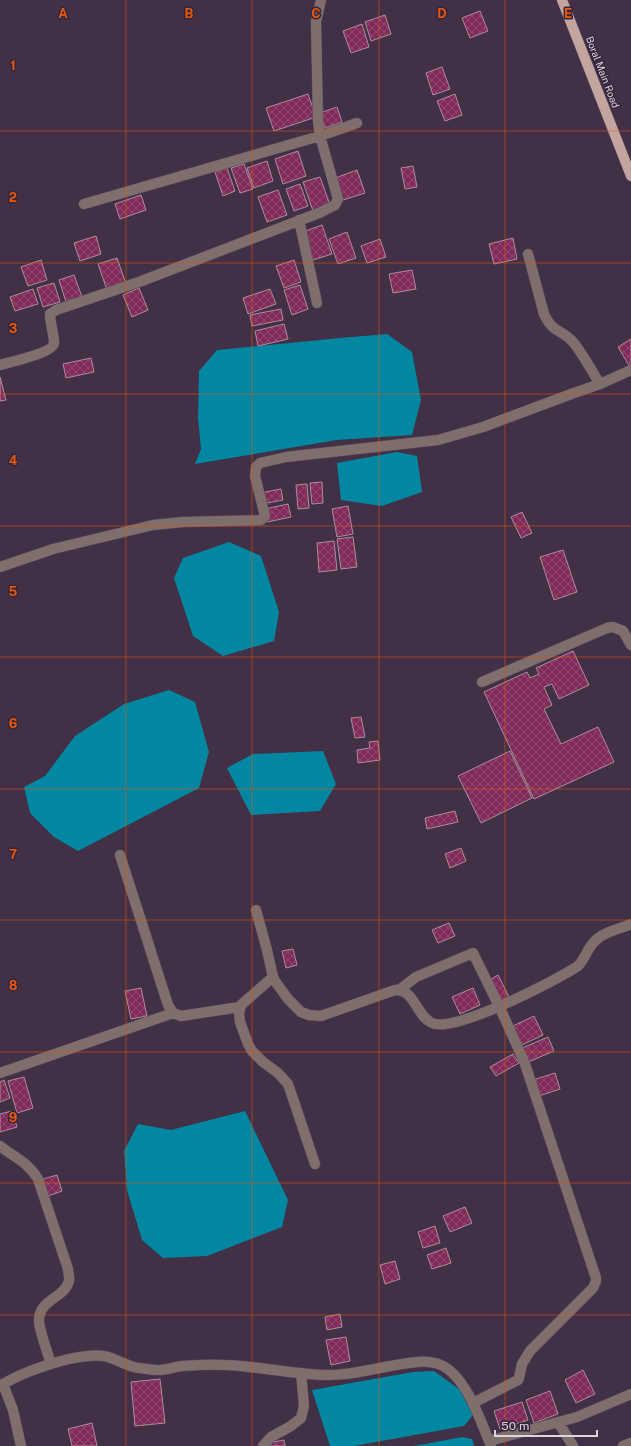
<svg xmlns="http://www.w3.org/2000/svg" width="631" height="1446" font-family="'Public Sans',sans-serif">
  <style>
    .water { fill: #0187a2 }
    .building { fill: url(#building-cross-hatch); stroke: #ad8d9b }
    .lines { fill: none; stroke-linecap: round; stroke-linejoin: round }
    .minor-casing { stroke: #5e4d62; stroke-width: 11 }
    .major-casing { stroke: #5e4d62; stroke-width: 11 }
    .minor { stroke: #7e6f6c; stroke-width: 10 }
    .major { stroke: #c3a49f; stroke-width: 10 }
    .grid { fill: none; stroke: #e8590c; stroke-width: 1; stroke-opacity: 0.55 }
    .labels { text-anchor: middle; stroke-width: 3; stroke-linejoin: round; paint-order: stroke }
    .street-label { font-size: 10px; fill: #ded3e1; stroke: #37263b }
    .grid-label { font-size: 13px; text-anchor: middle; font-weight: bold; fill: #e8590c; stroke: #37263b; stroke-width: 3; stroke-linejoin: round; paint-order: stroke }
  </style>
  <defs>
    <pattern id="building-cross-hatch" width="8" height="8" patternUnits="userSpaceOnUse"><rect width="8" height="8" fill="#812b5a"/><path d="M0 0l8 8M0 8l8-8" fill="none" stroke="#924971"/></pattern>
  </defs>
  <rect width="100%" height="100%" fill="#423046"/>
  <path class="water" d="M387 334 412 352 421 400 412 435 337 440 195 464 201 449 198 418 199 371 217 350 340 338Z
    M397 452 417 456 422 492 382 506 341 500 337 463Z
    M229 542 261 556 279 612 274 641 223 656 193 636 174 578 183 558Z
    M169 690 195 702 209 752 199 788 78 851 54 837 30 813 24 787 45 776 75 736 124 704Z
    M323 751 336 784 320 811 251 815 227 768 253 754Z
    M245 1111 288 1200 282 1227 207 1256 163 1258 142 1240 127 1190 124 1151 138 1124 171 1130Z
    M434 1371 459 1389 473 1415 464 1426 354 1446H330L312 1390 413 1372Z
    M462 1437 472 1439 474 1446H414Z"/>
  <path class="building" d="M480 11 488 31 470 38 462 18Z
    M385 15 391 34 371 41 365 22Z
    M362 24 369 47 351 53 343 31Z
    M442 67 450 89 433 95 426 73Z
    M308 94 316 117 274 131 266 108Z
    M455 94 462 115 445 121 437 101Z
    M337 107 342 122 325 128 320 113Z
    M298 151 306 176 283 184 275 159Z
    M267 161 273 181 254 188 247 168Z
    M244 164 253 189 240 193 231 168Z
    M413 166 417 187 405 189 401 168Z
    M227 168 235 191 223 196 215 172Z
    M357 170 365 193 343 200 335 178Z
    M320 177 330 205 313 211 303 182Z
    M300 184 308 206 294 211 286 189Z
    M278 190 287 215 267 222 258 197Z
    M141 195 146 210 120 219 115 204Z
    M322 225 332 254 313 260 303 232Z
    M347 232 356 258 338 264 329 239Z
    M96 236 101 254 80 261 74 243Z
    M513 238 517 259 494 264 489 244Z
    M380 239 386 257 367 263 361 246Z
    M117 258 126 284 107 290 98 264Z
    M41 260 47 280 28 286 21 267Z
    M294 260 301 282 284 288 276 266Z
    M412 270 416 289 393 293 389 274Z
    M74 275 82 297 66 302 59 280Z
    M54 283 60 302 43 307 37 288Z
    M300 285 308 309 292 315 284 290Z
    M139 288 148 310 132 317 123 295Z
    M33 289 38 304 15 311 10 297Z
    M270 289 276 304 248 314 243 298Z
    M281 309 283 320 252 326 250 315Z
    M284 324 288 339 258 346 255 331Z
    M631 339V367H630L618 347Z
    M91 358 94 372 66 378 63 364Z
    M0 377 6 400 0 401Z
    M322 482 323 503 312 504 310 483Z
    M307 484 309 508 298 509 296 485Z
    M281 489 283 500 262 504 260 493Z
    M288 504 291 517 267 522 265 509Z
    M348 506 353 534 337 537 332 509Z
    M522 512 532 533 521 538 511 517Z
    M353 537 357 567 341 569 337 539Z
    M334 541 337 570 319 572 317 543Z
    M563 550 577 592 554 600 540 557Z
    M573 651 589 685 559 699 552 684 544 687 552 705 544 709 561 744 598 727 614 762 534 799 484 692 527 672 530 678 539 674 536 668Z
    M361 717 365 737 355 738 351 718Z
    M378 741 380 760 358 763 357 750 370 748 369 742Z
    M510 751 532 798 481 823 458 776Z
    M455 811 458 822 427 829 425 818Z
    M461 848 466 861 450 868 445 854Z
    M449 923 455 936 438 943 432 930Z
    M293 949 297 965 286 968 282 951Z
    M498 975 509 997 498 1002 488 981Z
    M141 988 147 1016 131 1019 125 991Z
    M473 988 480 1005 460 1014 452 997Z
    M534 1016 543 1035 522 1045 513 1026Z
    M548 1037 554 1051 526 1063 520 1049Z
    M513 1054 519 1063 496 1076 490 1067Z
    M555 1073 560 1089 539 1096 533 1080Z
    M24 1077 33 1108 17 1113 8 1081Z
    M4 1080 10 1098 0 1102V1082Z
    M12 1111 17 1127 0 1132V1114Z
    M57 1175 62 1191 48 1196 43 1179Z
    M465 1207 472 1223 450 1232 443 1216Z
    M435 1226 440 1243 423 1248 418 1232Z
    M446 1248 451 1263 432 1269 427 1255Z
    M395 1261 400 1279 385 1284 380 1265Z
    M340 1314 342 1327 327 1330 325 1317Z
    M346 1337 350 1361 331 1365 326 1340Z
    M583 1370 595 1394 576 1403 565 1380Z
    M160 1379 165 1423 135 1426 131 1382Z
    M550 1391 558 1414 534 1423 526 1400Z
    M522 1402 528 1420 500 1429 494 1411Z
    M92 1423 97 1446H72L68 1429Z
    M284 1440 285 1446H268V1443Z"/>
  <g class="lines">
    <defs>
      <path id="minor" d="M84 204 320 136 357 123
        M299 220 317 303
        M528 254 544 314C553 334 562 329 573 342 583 354 591 370 600 384
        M0 365C10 362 53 353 54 343 54 333 50 324 50 314L56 310 139 282 319 213 335 205 338 199 320 136 318 121 316 22 321 0
        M0 567 53 549 153 525 183 522 261 520 265 516 255 476 256 467 260 463 286 457 438 440 483 427 574 393 600 384 631 370
        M482 682 607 628 613 627 623 631 631 645
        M120 855 168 1005 173 1013 181 1016 240 1007
        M256 910 267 950 273 977 275 981 288 999 301 1012 309 1015 321 1016 395 990C415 989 416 1016 432 1023 453 1034 557 980 578 966 585 959 587 949 594 942 603 932 619 929 631 924
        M273 977 241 1005 239 1013 240 1022 248 1044 252 1051 263 1062 278 1073 288 1084 315 1164
        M399 990 416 977 473 953 499 1006 524 1061 596 1278V1281L593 1288 530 1351 522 1364 519 1378 518 1380 473 1403
        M0 1073 173 1013
        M0 1146C15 1158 28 1162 38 1179L68 1269C68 1273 70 1278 69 1281 64 1299 38 1299 39 1322 40 1332 48 1354 51 1364
        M3 1384 13 1410 21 1446
        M0 1386C22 1372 63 1358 88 1356 110 1353 116 1362 134 1367 141 1369 149 1369 156 1370 164 1371 174 1367 182 1366 196 1365 211 1364 225 1365 258 1366 291 1374 324 1375 346 1376 369 1370 390 1366 406 1364 425 1358 441 1365 466 1376 481 1422 491 1446
        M558 1422 573 1446
        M489 1441 577 1417 631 1394
        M263 1446 271 1437 291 1426 301 1418 304 1406 301 1373
        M623 1446 631 1443"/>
      <path id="major" d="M562 0 631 176"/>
    </defs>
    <use href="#minor" class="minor-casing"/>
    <use href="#major" class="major-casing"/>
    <use href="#minor" class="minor"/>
    <use href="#major" class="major"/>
  </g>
  <path class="grid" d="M126 0V1446M252 0V1446M379 0V1446M505 0V1446M0 131H631M0 263H631M0 394H631M0 526H631M0 657H631M0 789H631M0 920H631M0 1052H631M0 1183H631M0 1315H631"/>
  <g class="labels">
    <g class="street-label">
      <text transform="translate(603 72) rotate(69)" y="4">Boral Main Road</text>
    </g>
  </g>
  <g class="grid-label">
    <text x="63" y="18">A</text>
    <text x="189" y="18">B</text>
    <text x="316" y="18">C</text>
    <text x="442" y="18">D</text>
    <text x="568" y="18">E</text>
    <text x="13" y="70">1</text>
    <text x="13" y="202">2</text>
    <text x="13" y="333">3</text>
    <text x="13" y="465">4</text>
    <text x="13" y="596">5</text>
    <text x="13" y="728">6</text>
    <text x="13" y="859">7</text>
    <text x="13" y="990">8</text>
    <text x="13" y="1122">9</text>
  </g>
  <path d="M495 1430v6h102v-6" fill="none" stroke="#ded3e1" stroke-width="2"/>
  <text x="501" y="1430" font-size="12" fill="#ded3e1" stroke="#37263b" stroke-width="3" paint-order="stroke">50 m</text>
</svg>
